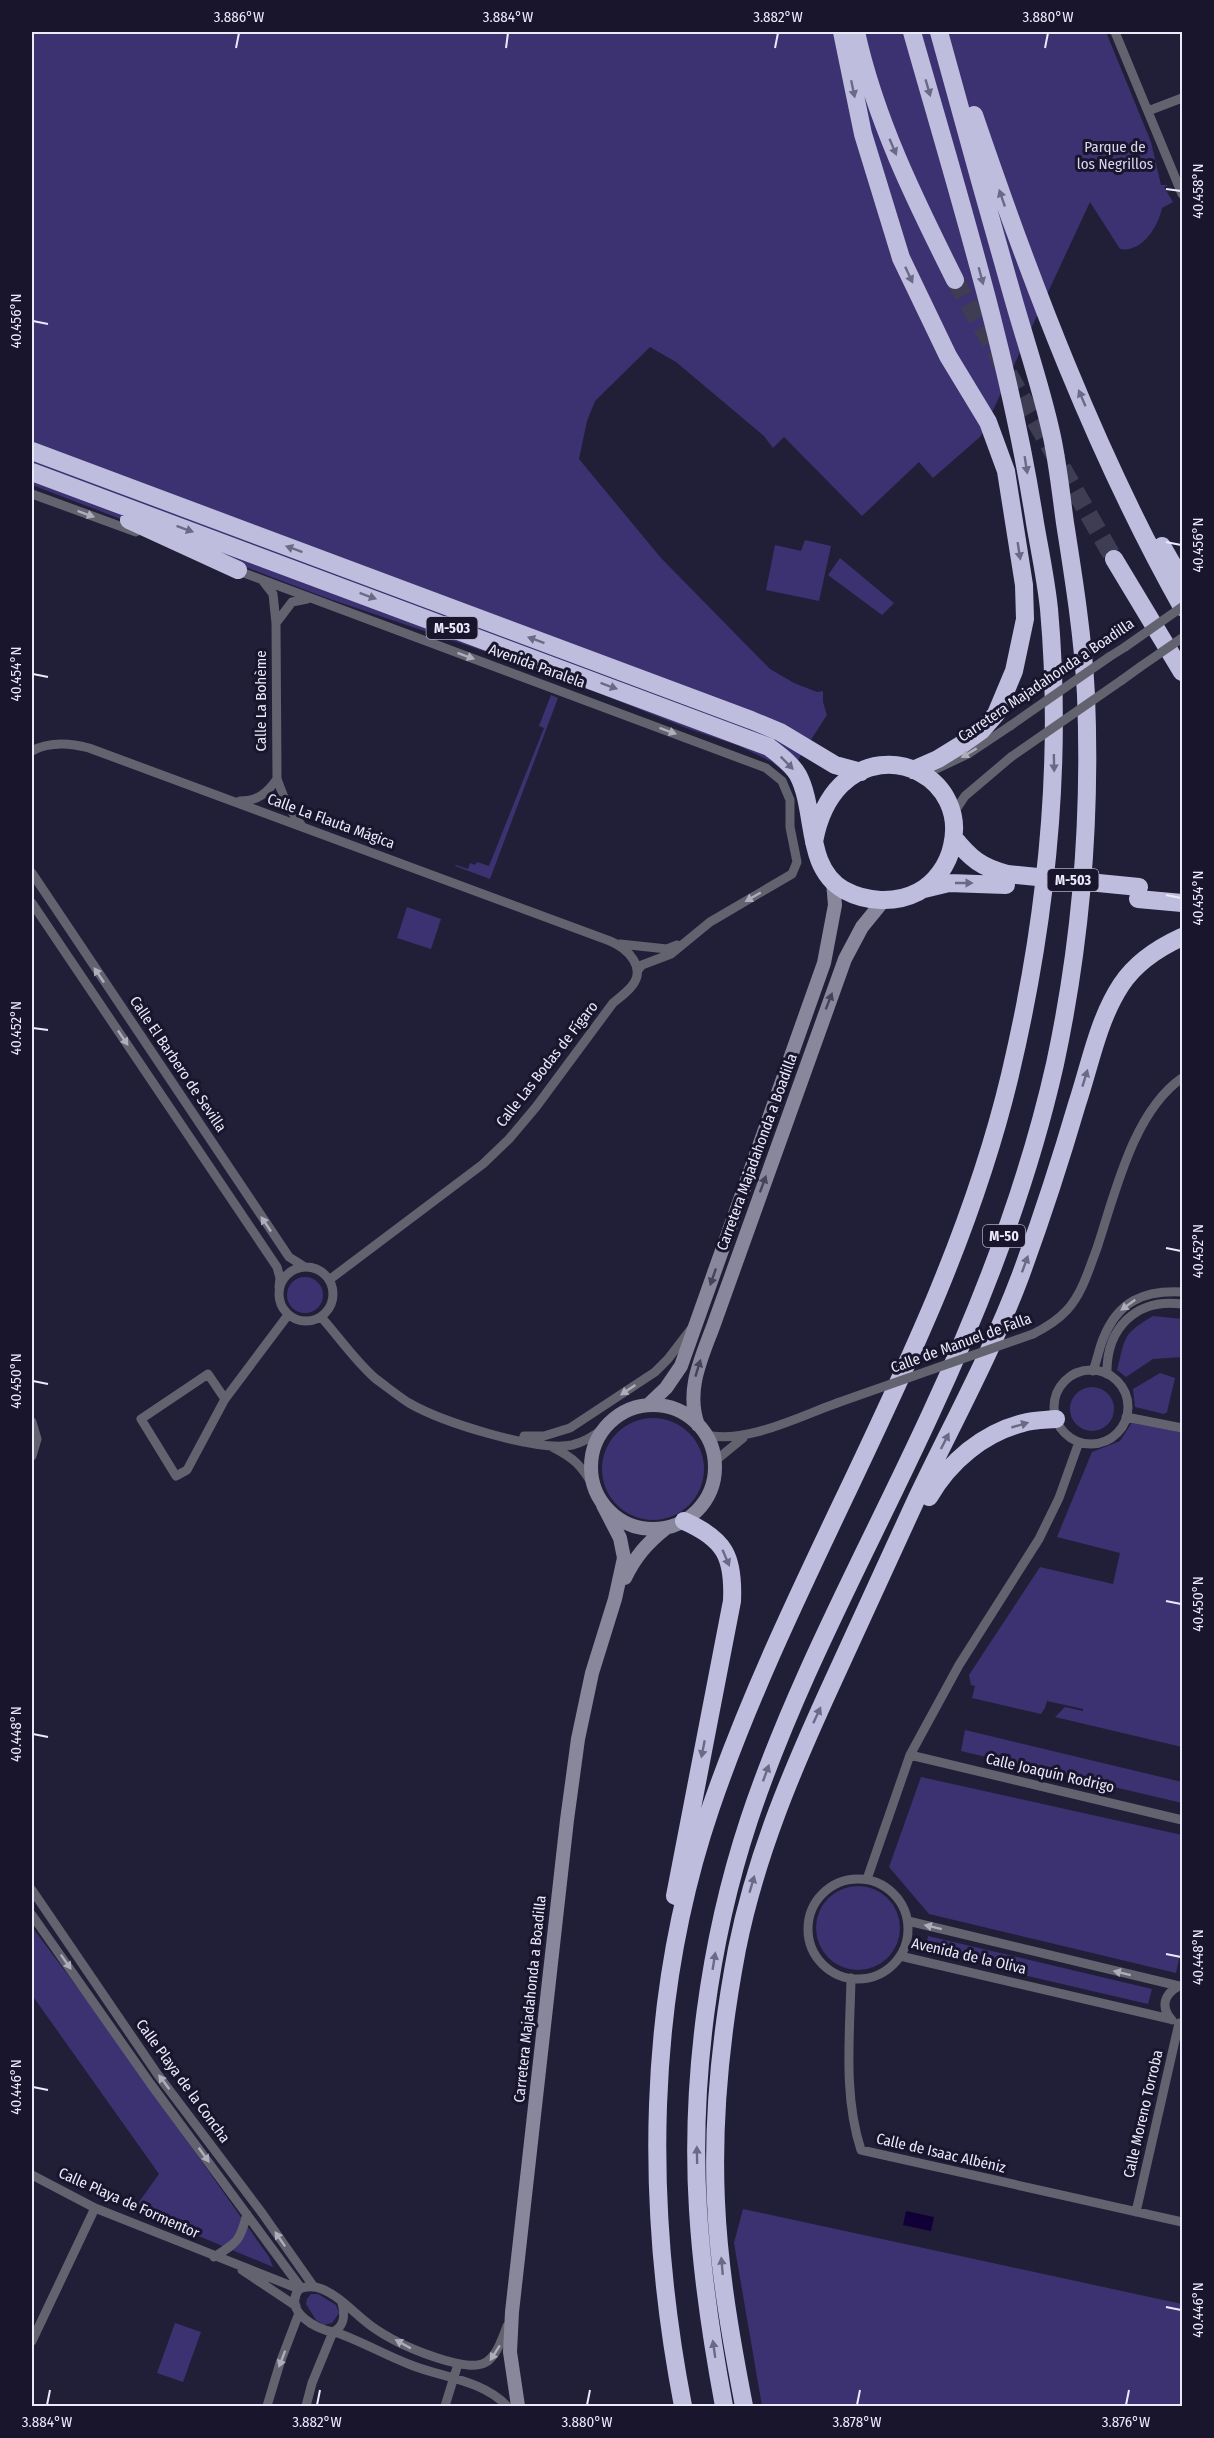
<svg xmlns="http://www.w3.org/2000/svg" width="1214" height="2438" font-family="'Fira Sans Condensed',sans-serif">
  <style>
    .green { fill: #3c3271 }
    .water { fill: #110037 }
    .lines { fill: none; stroke-linecap: round; stroke-linejoin: round }
    .highway-tunnel { stroke: #3f3d54; stroke-width: 18; stroke-dasharray: 18 9; stroke-linecap: butt }
    .street { stroke: #636370; stroke-width: 9 }
    .secondary { stroke: #88879c; stroke-width: 14 }
    .highway { stroke: #bfbdde; stroke-width: 18 }
    .street-bridge { stroke: #636370; stroke-width: 9 }
    .highway-bridge { stroke: #bfbdde; stroke-width: 18 }
    .oneway { fill: #6c6986 }
    .oneway2 { fill: #aeadbc }
    .oneway3 { fill: #454359 }
    .ticks { fill: none; stroke: #ebeafb; stroke-width: 2 }
    .labels { text-anchor: middle; stroke-width: 6; stroke-linejoin: round; paint-order: stroke }
    .shield { fill: #18152d; stroke: #acaabd; stroke-width: 1.5 }
    .shield-label { font-size: 14px; font-weight: bold; fill: #ebeafb }
    .park-label { font-size: 15px; fill: #d8d7ee; stroke: #18152d }
    .street-label { font-size: 15px; fill: #ebeafb; stroke: #18152d }
    .neatline { fill: none; stroke: #ebeafb; stroke-width: 2 }
    .ticks-label { font-size: 15px; text-anchor: middle; fill: #ebeafb }
  </style>
  <rect width="100%" height="100%" fill="#211f37"/>
  <path class="green" d="M32 32H1106L1151 142 1161 185H1168L1164 187 1173 202 1162 208C1158 227 1142 253 1120 249L1090 202 981 436 933 478 919 462 862 516 784 437 773 448 764 436 676 362 650 347 595 401 587 421 579 459 661 558 770 669 794 683 817 692 823 691V702L827 715 788 775 772 762 739 746 689 729 545 672 324 597 32 485Z
    M805 540 831 546 819 601 766 590 775 545 801 551Z
    M840 558 894 603 882 615 828 575Z
    M551 695 558 698 490 879 455 866 456 865 468 869 470 863 475 865 477 862 489 866 544 728 539 726Z
    M407 907 441 919 431 949 397 938Z
    M287 1295a18 18 0 1 1 36 0a18 18 0 1 1-36 0Z
    M1153 1316 1182 1319V1357L1153 1359 1126 1377 1117 1370C1126 1335 1122 1335 1153 1316Z
    M1160 1373 1175 1378 1167 1412 1164 1414 1135 1407 1133 1389Z
    M1070 1409a22 22 0 1 1 44 0a22 22 0 1 1-44 0Z
    M602 1469a51 51 0 1 1 102 0a51 51 0 1 1-102 0Z
    M1133 1421 1182 1433V1747L1055 1717 1065 1707 1083 1711V1709L1047 1701 1045 1708 1041 1714 972 1698 975 1686 971 1685 969 1675 1040 1567 1113 1584 1120 1553 1057 1537 1092 1452 1120 1441Z
    M965 1730 1182 1782V1803L961 1751Z
    M921 1777 1182 1835V1945L1176 1973 929 1914 889 1867Z
    M816 1928a42 42 0 1 1 84 0a42 42 0 1 1-84 0Z
    M32 1927 104 2023 269 2257 273 2267 134 2209 159 2174 32 1995Z
    M928 1936 1152 1989 1148 2004 925 1952Z
    M743 2209 1182 2304V2406H762L734 2243Z
    M311 2294H318L336 2305 339 2313 332 2323 324 2325 316 2320 306 2304 307 2299Z
    M175 2323 201 2332 183 2382 157 2373Z"/>
  <path class="water" d="M906 2211 934 2217 931 2231 903 2225Z"/>
  <g class="lines">
    <path class="highway-tunnel" d="M955 280 1114 559"/>
    <path class="street" d="M1115 32 1182 194
      M1148 111 1182 98
      M32 494 136 532
      M236 570 766 768 782 781 790 800V827L797 862 792 874 710 922 671 954 642 965 637 971
      M263 581 273 594 276 623 277 779 287 805 302 826
      M276 623 292 602 307 599
      M1109 657 1125 647
      M1122 680 1140 667
      M32 751C50 741 70 743 89 748L610 941C627 948 648 968 631 987 626 993 619 998 613 1003L536 1107 509 1139 483 1164 329 1280
      M932 771 968 754 1010 726
      M240 801C258 801 267 793 277 779
      M953 814 965 796 1011 757
      M32 873 289 1257 305 1267
      M32 903 277 1267 280 1278 279 1287
      M620 944 667 949 677 945
      M279 1294a27 27 0 1 1 54 0a27 27 0 1 1-54 0Z
      M321 1317C339 1337 356 1362 376 1379 387 1387 398 1396 409 1403 442 1422 536 1452 572 1445 585 1442 594 1436 604 1428
      M1033 1334C1045 1328 1057 1321 1067 1310 1082 1294 1089 1269 1097 1248 1115 1194 1133 1112 1182 1078
      M1054 1407a37 37 0 1 1 74 0a37 37 0 1 1-74 0Z
      M1093 1371C1097 1360 1099 1349 1103 1339 1118 1301 1144 1290 1182 1292
      M1107 1374C1106 1328 1136 1298 1182 1304
      M225 1399 208 1374 141 1419 176 1476 187 1470 225 1399 288 1315
      M1126 1417 1182 1428
      M32 1422 37 1439 32 1456
      M706 1435C746 1444 798 1417 837 1403
      M524 1436H544L570 1428 655 1372 668 1359 691 1329
      M552 1447C574 1458 581 1465 594 1487
      M715 1461 743 1438
      M910 1755 1182 1820
      M867 1879 910 1755 959 1665 1039 1539 1059 1498 1079 1442
      M808 1929a50 50 0 1 1 100 0a50 50 0 1 1-100 0Z
      M32 1890 158 2075 262 2213 314 2287
      M32 1915 150 2083 301 2288
      M908 1921 1179 1986
      M900 1956 1170 2019
      M851 1978C850 2034 843 2095 861 2150L1182 2222
      M1172 2020C1160 2007 1164 1994 1179 1986
      M32 2175 95 2208 299 2289
      M1136 2212 1179 2023
      M214 2257C238 2242 240 2241 247 2214
      M242 2270 296 2306
      M342 2303C345 2315 345 2326 333 2332 315 2329 283 2311 299 2289 307 2286 314 2286 322 2289 342 2297 358 2318 377 2330 398 2344 421 2353 444 2360 486 2372 493 2365 507 2326
      M335 2332C361 2341 385 2355 411 2365 444 2378 482 2380 507 2406
      M32 2341 95 2208
      M267 2406 280 2363 299 2313
      M306 2406 312 2383 333 2332
      M445 2406 458 2364"/>
    <path class="secondary" d="M648 1405 666 1388 681 1366 824 963 835 905 833 882
      M591 1467a62 62 0 1 1 124 0a62 62 0 1 1-124 0Z
      M698 1425C685 1390 702 1357 714 1324L845 959 862 927 884 900
      M625 1578C635 1557 647 1543 666 1528
      M518 2406 510 2352 512 2312 567 1820 578 1739 592 1673 615 1599 624 1558 620 1538 603 1505"/>
    <path class="highway" d="M842 32 863 134 901 258 948 356 988 422 1006 471 1024 585 1025 619 1014 671 996 714 981 731 964 743 938 759 913 770
      M856 32C875 119 915 200 955 280
      M974 115C1031 282 1096 454 1182 607
      M32 451 751 720 780 732 835 765 861 772
      M32 472 769 747C779 755 791 763 798 775 817 811 804 867 844 890 866 902 895 904 918 892 935 883 948 865 952 846 968 779 888 738 841 785 825 801 818 820 814 842
      M129 520 238 570
      M1162 546 1182 581
      M1114 559 1182 672
      M954 838C971 859 981 867 1007 874
      M924 889 949 883 1006 885
      M1138 899 1182 903
      M929 1497C949 1462 983 1433 1023 1423 1033 1420 1045 1420 1056 1419
      M675 1896 732 1601C734 1557 725 1539 684 1521
      M683 2406C645 2209 645 2000 711 1807 797 1557 948 1335 1010 1075 1046 923 1063 766 1049 609 1046 580 1040 552 1035 523 1009 356 958 194 912 32
      M724 2406C712 2342 702 2276 698 2210 690 2082 709 1941 749 1820 796 1679 869 1548 931 1413 983 1301 1028 1184 1055 1064 1081 943 1091 818 1086 695 1083 637 1074 580 1065 523 1061 494 1058 465 1052 437 1042 389 1025 341 1012 294 987 207 963 119 939 32
      M744 2406C731 2339 719 2271 716 2202 712 2117 721 2033 737 1949 756 1854 793 1768 833 1681 861 1621 888 1560 916 1500 951 1426 991 1354 1020 1277 1041 1220 1060 1162 1077 1104 1090 1065 1098 1020 1121 985 1136 962 1158 948 1182 937"/>
    <path class="street-bridge" d="M1125 647 1182 607
      M1140 667 1182 638
      M1010 726 1109 657
      M1011 757 1122 680
      M837 1403 1033 1334"/>
    <path class="highway-bridge" d="M1007 874 1139 887"/>
  </g>
  <defs><path id="oneway-solid" d="M-6-.8H1V-3.2L6.5 0L1 3.2V.8H-6Z" transform="scale(1.5)"/></defs>
  <g class="oneway">
    <use href="#oneway-solid" transform="translate(928 88) rotate(74)"/>
    <use href="#oneway-solid" transform="translate(853 89) rotate(78)"/>
    <use href="#oneway-solid" transform="translate(893 147) rotate(67)"/>
    <use href="#oneway-solid" transform="translate(1002 198) rotate(-109)"/>
    <use href="#oneway-solid" transform="translate(909 275) rotate(65)"/>
    <use href="#oneway-solid" transform="translate(981 276) rotate(75)"/>
    <use href="#oneway-solid" transform="translate(1082 398) rotate(-113)"/>
    <use href="#oneway-solid" transform="translate(1026 465) rotate(81)"/>
    <use href="#oneway-solid" transform="translate(185 529) rotate(20)"/>
    <use href="#oneway-solid" transform="translate(294 549) rotate(-160)"/>
    <use href="#oneway-solid" transform="translate(1019 551) rotate(81)"/>
    <use href="#oneway-solid" transform="translate(368 596) rotate(20)"/>
    <use href="#oneway-solid" transform="translate(536 640) rotate(-160)"/>
    <use href="#oneway-solid" transform="translate(609 686) rotate(20)"/>
    <use href="#oneway-solid" transform="translate(787 763) rotate(45)"/>
    <use href="#oneway-solid" transform="translate(1054 763) rotate(89)"/>
    <use href="#oneway-solid" transform="translate(964 883)"/>
    <use href="#oneway-solid" transform="translate(1085 1078) rotate(-73)"/>
    <use href="#oneway-solid" transform="translate(1025 1264) rotate(-70)"/>
    <use href="#oneway-solid" transform="translate(1020 1425) rotate(-16)"/>
    <use href="#oneway-solid" transform="translate(945 1441) rotate(-63)"/>
    <use href="#oneway-solid" transform="translate(726 1558) rotate(67)"/>
    <use href="#oneway-solid" transform="translate(817 1715) rotate(-65)"/>
    <use href="#oneway-solid" transform="translate(703 1749) rotate(101)"/>
    <use href="#oneway-solid" transform="translate(766 1773) rotate(-70)"/>
    <use href="#oneway-solid" transform="translate(752 1884) rotate(-74)"/>
    <use href="#oneway-solid" transform="translate(714 1961) rotate(-81)"/>
    <use href="#oneway-solid" transform="translate(697 2155) rotate(-91)"/>
    <use href="#oneway-solid" transform="translate(722 2266) rotate(-95)"/>
    <use href="#oneway-solid" transform="translate(714 2349) rotate(-98)"/>
  </g>
  <g class="oneway2">
    <use href="#oneway-solid" transform="translate(86 514) rotate(20)"/>
    <use href="#oneway-solid" transform="translate(466 656) rotate(20)"/>
    <use href="#oneway-solid" transform="translate(668 731) rotate(20)"/>
    <use href="#oneway-solid" transform="translate(969 753) rotate(149)"/>
    <use href="#oneway-solid" transform="translate(753 897) rotate(150)"/>
    <use href="#oneway-solid" transform="translate(99 975) rotate(-124)"/>
    <use href="#oneway-solid" transform="translate(123 1038) rotate(56)"/>
    <use href="#oneway-solid" transform="translate(266 1224) rotate(-124)"/>
    <use href="#oneway-solid" transform="translate(1128 1305) rotate(144)"/>
    <use href="#oneway-solid" transform="translate(628 1390) rotate(146)"/>
    <use href="#oneway-solid" transform="translate(933 1927) rotate(-166)"/>
    <use href="#oneway-solid" transform="translate(66 1962) rotate(55)"/>
    <use href="#oneway-solid" transform="translate(1122 1973) rotate(-166)"/>
    <use href="#oneway-solid" transform="translate(164 2082) rotate(-127)"/>
    <use href="#oneway-solid" transform="translate(204 2155) rotate(54)"/>
    <use href="#oneway-solid" transform="translate(280 2239) rotate(-125)"/>
    <use href="#oneway-solid" transform="translate(403 2344) rotate(-151)"/>
    <use href="#oneway-solid" transform="translate(495 2353) rotate(123)"/>
    <use href="#oneway-solid" transform="translate(282 2359) rotate(111)"/>
  </g>
  <g class="oneway3">
    <use href="#oneway-solid" transform="translate(829 1001) rotate(-69)"/>
    <use href="#oneway-solid" transform="translate(763 1184) rotate(-70)"/>
    <use href="#oneway-solid" transform="translate(713 1277) rotate(109)"/>
    <use href="#oneway-solid" transform="translate(698 1368) rotate(-73)"/>
  </g>
  <path class="ticks" d="M236 48 239 33M506 48 508 33M775 48 778 33M1045 48 1048 33M1166 189 1181 191M33 321 48 324M1166 542 1181 545M33 674 48 677M1166 895 1181 898M33 1028 48 1030M1166 1248 1181 1251M33 1381 48 1384M1166 1601 1181 1604M33 1734 48 1737M1166 1954 1181 1957M33 2087 48 2090M1166 2307 1181 2310M47 2405 50 2390M317 2405 320 2390M587 2405 590 2390M857 2405 860 2390M1126 2405 1129 2390"/>
  <g class="labels">
    <g class="shield">
      <rect x="426.5" y="617" width="51" height="22" rx="4.5"/>
      <rect x="1047.5" y="869" width="51" height="22" rx="4.5"/>
      <rect x="983" y="1225" width="42" height="22" rx="4.5"/>
    </g>
    <g class="shield-label">
      <text x="452" y="633">M-503</text>
      <text x="1073" y="885">M-503</text>
      <text x="1004" y="1241">M-50</text>
    </g>
    <g class="park-label">
      <text x="1115" y="152">Parque de<tspan x="1115" dy="17">los Negrillos</tspan></text>
    </g>
    <g class="street-label">
      <text transform="translate(537 666) rotate(20)" y="5">Avenida Paralela</text>
      <text transform="translate(1046 680) rotate(-34)" y="5">Carretera Majadahonda a Boadilla</text>
      <text transform="translate(261 701) rotate(-90)" y="5">Calle La Bohème</text>
      <text transform="translate(331 821) rotate(20)" y="5">Calle La Flauta Mágica</text>
      <text transform="translate(178 1064) rotate(56)" y="5">Calle El Barbero de Sevilla</text>
      <text transform="translate(547 1064) rotate(-52)" y="5">Calle Las Bodas de Fígaro</text>
      <text transform="translate(757 1152) rotate(-70)" y="5">Carretera Majadahonda a Boadilla</text>
      <text transform="translate(961 1343) rotate(-20)" y="5">Calle de Manuel de Falla</text>
      <text transform="translate(1050 1773) rotate(13)" y="5">Calle Joaquín Rodrigo</text>
      <text transform="translate(969 1956) rotate(13)" y="5">Avenida de la Oliva</text>
      <text transform="translate(530 1999) rotate(-84)" y="5">Carretera Majadahonda a Boadilla</text>
      <text transform="translate(183 2081) rotate(54)" y="5">Calle Playa de la Concha</text>
      <text transform="translate(1143 2114) rotate(-77)" y="5">Calle Moreno Torroba</text>
      <text transform="translate(941 2153) rotate(13)" y="5">Calle de Isaac Albéniz</text>
      <text transform="translate(129 2203) rotate(24)" y="5">Calle Playa de Formentor</text>
    </g>
  </g>
  <rect width="1214" height="2438" fill="none" stroke="#18152d" stroke-width="66"/>
  <rect x="33" y="33" width="1148" height="2372" class="neatline"/>
  <g class="ticks-label">
    <text x="239" y="22">3.886°W</text>
    <text x="508" y="22">3.884°W</text>
    <text x="778" y="22">3.882°W</text>
    <text x="1048" y="22">3.880°W</text>
    <text transform="translate(1198 191) rotate(-90)" y="5">40.458°N</text>
    <text transform="translate(16 321) rotate(-90)" y="5">40.456°N</text>
    <text transform="translate(1198 545) rotate(-90)" y="5">40.456°N</text>
    <text transform="translate(16 674) rotate(-90)" y="5">40.454°N</text>
    <text transform="translate(1198 898) rotate(-90)" y="5">40.454°N</text>
    <text transform="translate(16 1028) rotate(-90)" y="5">40.452°N</text>
    <text transform="translate(1198 1251) rotate(-90)" y="5">40.452°N</text>
    <text transform="translate(16 1381) rotate(-90)" y="5">40.450°N</text>
    <text transform="translate(1198 1604) rotate(-90)" y="5">40.450°N</text>
    <text transform="translate(16 1734) rotate(-90)" y="5">40.448°N</text>
    <text transform="translate(1198 1957) rotate(-90)" y="5">40.448°N</text>
    <text transform="translate(16 2087) rotate(-90)" y="5">40.446°N</text>
    <text transform="translate(1198 2310) rotate(-90)" y="5">40.446°N</text>
    <text x="47" y="2427">3.884°W</text>
    <text x="317" y="2427">3.882°W</text>
    <text x="587" y="2427">3.880°W</text>
    <text x="857" y="2427">3.878°W</text>
    <text x="1126" y="2427">3.876°W</text>
  </g>
</svg>
